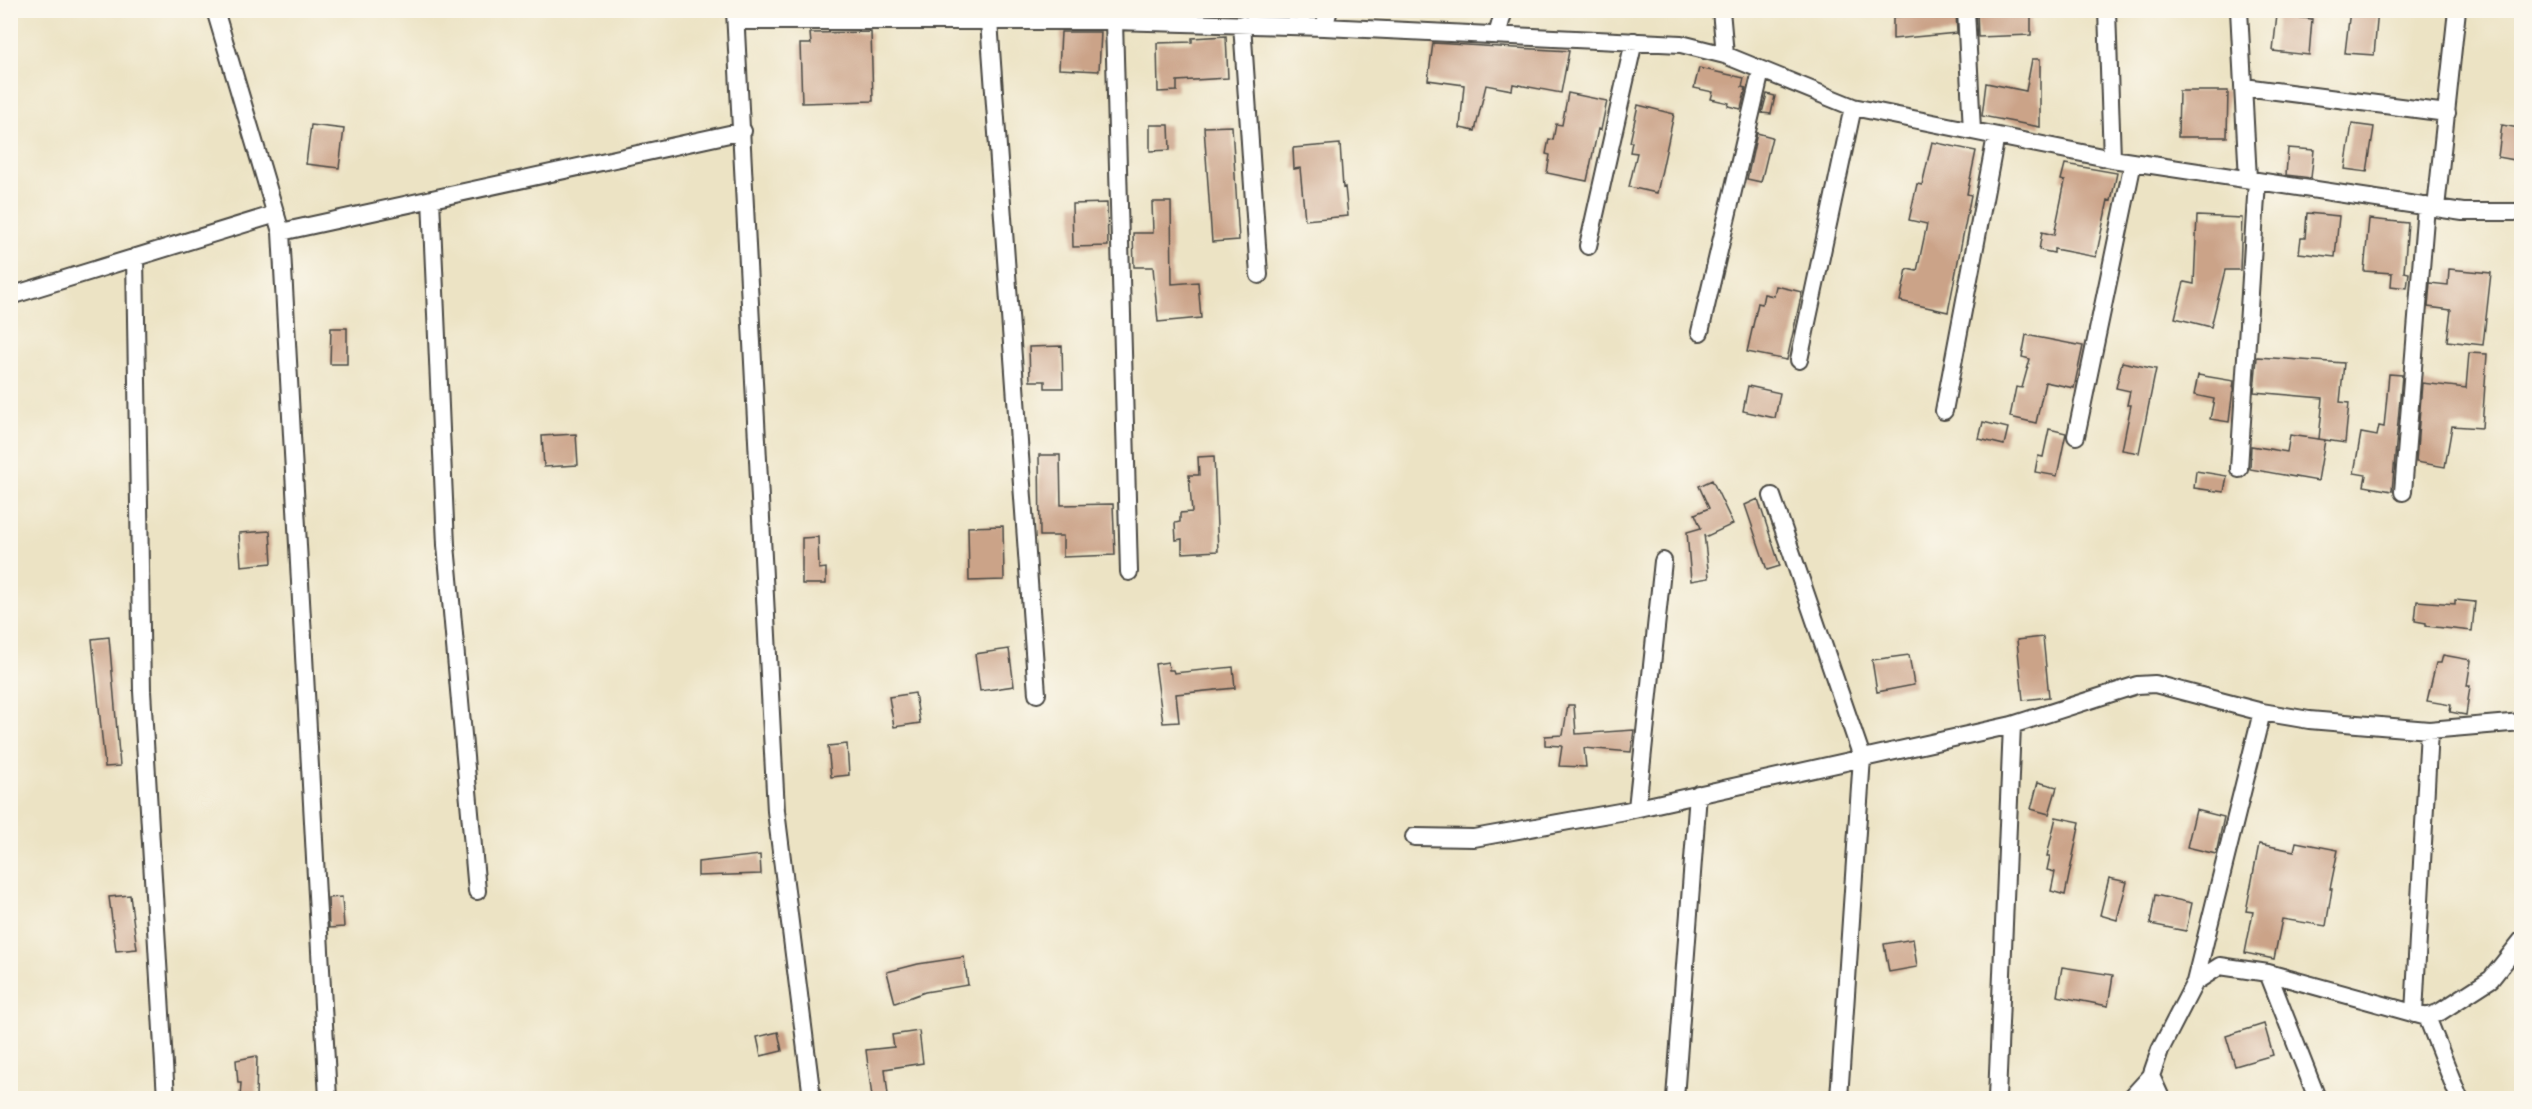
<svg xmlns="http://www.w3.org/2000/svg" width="2532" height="1109" font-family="Kalam,sans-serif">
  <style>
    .building { fill: #cba388 }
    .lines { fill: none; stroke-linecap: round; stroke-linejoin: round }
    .minor-casing { stroke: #484742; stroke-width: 20 }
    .minor { stroke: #fff; stroke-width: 16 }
  </style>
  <rect width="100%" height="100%" fill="#fbf7ec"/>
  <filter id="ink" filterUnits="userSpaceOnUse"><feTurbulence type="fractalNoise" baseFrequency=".0167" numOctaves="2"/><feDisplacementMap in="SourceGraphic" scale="12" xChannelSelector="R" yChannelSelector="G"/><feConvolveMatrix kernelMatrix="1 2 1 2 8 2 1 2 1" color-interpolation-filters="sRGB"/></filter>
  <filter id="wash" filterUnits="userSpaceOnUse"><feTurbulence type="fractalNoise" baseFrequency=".008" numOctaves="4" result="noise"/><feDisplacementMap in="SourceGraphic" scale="24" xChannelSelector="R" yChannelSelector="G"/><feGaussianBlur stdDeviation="1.35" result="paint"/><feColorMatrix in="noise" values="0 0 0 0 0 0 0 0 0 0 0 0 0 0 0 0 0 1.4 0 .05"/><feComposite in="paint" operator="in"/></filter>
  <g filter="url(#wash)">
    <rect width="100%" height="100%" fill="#ece3c4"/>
    <g id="blocks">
      <path class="building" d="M1977 10H2031V35L1978 37Z
        M2350 10H2378L2374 55 2345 53Z
        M1956 12 1957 33 1893 39V17Z
        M2277 15 2312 19 2309 55 2273 51Z
        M871 32 873 101 802 103 800 44H811L810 33Z
        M1061 32H1101L1099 71 1059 69Z
        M1226 36 1228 78 1177 81V91L1158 92 1157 43 1192 42V38Z
        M1433 43 1569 51 1561 93 1513 84 1512 90 1486 85 1475 131 1460 128 1464 85 1428 80Z
        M2032 59H2040V127L1982 116 1986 83 2026 91Z
        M1699 68 1744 78 1742 87 1746 88 1741 109 1728 106 1729 103 1711 99 1713 92 1694 88Z
        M2179 91H2228L2227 137H2178Z
        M1568 93 1607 101 1601 130 1598 129 1587 181 1547 173 1550 155 1546 154 1549 139 1553 140 1556 124 1562 125Z
        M1767 94 1775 96 1771 114 1762 113Z
        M1638 105 1674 114 1657 193 1629 187 1637 153 1630 152 1632 142H1630Z
        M2352 124 2374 127 2367 172 2345 169Z
        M311 125 344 129 339 168 306 164Z
        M1150 125H1169L1170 150 1150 151Z
        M2502 125 2519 128 2515 160 2498 157Z
        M1232 126 1239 240 1212 242 1204 127Z
        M1757 133 1772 137 1761 182 1747 179Z
        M1932 142 1976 151 1967 194 1971 195 1948 312 1900 301 1907 269 1917 271 1927 224 1909 220 1917 184 1922 185Z
        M1340 144 1343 188 1345 187 1348 216 1305 220 1300 168 1294 169 1293 148Z
        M2288 148 2314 150 2311 178 2286 175Z
        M2065 164 2117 173 2111 201 2108 200 2096 257 2054 249V253L2039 250 2042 232 2054 235 2065 181 2061 180Z
        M1152 202H1171L1172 284 1198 282 1201 318 1158 322 1153 267H1134L1133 233H1153Z
        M1107 203 1108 246 1073 247 1072 204Z
        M2307 213 2339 216 2335 257 2299 253 2301 238H2305Z
        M2197 216 2242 218 2240 270H2225L2211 327 2175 318 2184 282 2194 284Z
        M2369 219 2408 223 2404 272 2409 273 2407 288 2391 286 2392 273 2364 271Z
        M2449 269 2491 273 2483 345 2447 341 2451 310 2428 307 2430 283 2448 285Z
        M1776 286 1802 292 1787 360 1747 352 1758 303 1762 304 1764 294 1774 296Z
        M331 328H347V364H330Z
        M2026 335 2083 346 2074 388 2045 382 2036 423 2010 417 2016 387 2022 388 2030 359 2022 357Z
        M1062 346 1063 388H1045V381H1030L1029 347Z
        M2469 353 2487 354 2482 428 2452 426 2445 467 2416 462 2422 383 2466 388Z
        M2257 357 2344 363 2340 402 2349 403 2345 443 2319 439 2323 398 2254 392Z
        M2122 362 2156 369 2139 453 2122 450 2131 405H2127L2130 391 2116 388Z
        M2389 374 2402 375 2392 491 2364 486 2366 475 2354 473 2361 433 2377 436 2379 426 2384 427Z
        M2198 375 2234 381 2229 422 2210 419 2214 399 2194 395Z
        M1748 386 1780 393 1775 418 1743 411Z
        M1983 422 2008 428 2004 445 1979 439Z
        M2049 429 2066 433 2057 476 2035 472 2038 456 2043 457Z
        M576 434 578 465 544 467 542 436Z
        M2290 435 2325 440 2318 481 2250 469 2251 446 2287 452Z
        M1039 455H1060L1061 505 1113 504 1115 555 1063 557V536H1040Z
        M1214 456 1218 551 1182 553V539L1176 540 1175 523 1180 522V513L1192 512 1189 475H1199L1198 457Z
        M2196 471 2227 476 2224 492 2194 488Z
        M1712 480 1733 524 1705 537 1704 534 1709 578 1691 581 1687 532 1701 528 1695 514 1709 508 1699 486Z
        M1758 499 1780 566 1767 570 1745 505Z
        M1003 526 1004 580 969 581 968 527Z
        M270 531 272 563 241 566 239 533Z
        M818 537 819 569 826 568V584H802V538Z
        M2455 600 2475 602 2472 631 2426 626V623L2415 621 2417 601 2455 604Z
        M109 637 120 766 105 767 92 639Z
        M2043 637 2049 697 2023 700 2017 640Z
        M1009 649 1014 686 980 691 975 654Z
        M1909 655 1914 685 1877 692 1872 660Z
        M2443 655 2471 660 2467 686H2470L2466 715 2450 712 2451 705 2427 701 2436 663H2441Z
        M1168 662 1169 670H1173L1174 673 1233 667 1235 688 1176 694 1179 722 1163 723 1155 664Z
        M915 693 920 723 894 727 889 697Z
        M1568 705H1574L1576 734 1634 730 1631 752 1584 748 1586 767 1559 766 1562 746 1545 745V736L1563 735Z
        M847 744 849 775 831 777 828 746Z
        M2038 782 2057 787 2049 814 2031 809Z
        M2196 810 2224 817 2216 854 2187 847Z
        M2056 817 2080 822 2065 895 2051 891 2055 872 2047 870 2050 856H2047Z
        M2296 842 2338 850 2330 889H2332L2326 926 2282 919 2274 959 2245 953 2253 912 2246 911 2259 844 2294 851Z
        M760 855 761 874 698 876V862Z
        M2109 878 2127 882 2117 920 2100 915Z
        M130 895 137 949 116 951 109 897Z
        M2155 895 2192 903 2186 931 2150 924Z
        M342 897 344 927 329 928 328 898Z
        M1913 939 1917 967 1889 972 1884 944Z
        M964 957 968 985 925 992 895 1003 887 972 918 964Z
        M2062 967 2113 975 2108 1006 2057 996Z
        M2264 1024 2273 1055 2235 1066 2226 1036Z
        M919 1031 923 1063 885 1069 888 1095 872 1097 866 1050 894 1047 892 1035Z
        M778 1032 782 1051 761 1056 757 1037Z
        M257 1056 256 1098H240L241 1083H238L236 1060Z"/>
    </g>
  </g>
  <g filter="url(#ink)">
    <use href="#blocks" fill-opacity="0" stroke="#484742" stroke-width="1.5"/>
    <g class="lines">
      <defs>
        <path id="minor" d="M215 10 281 232 328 1098
          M1721 10 1725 55
          M1966 10 1972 131
          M2107 10 2112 159
          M2239 10 2248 179
          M735 11 776 811 812 1098
          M737 21H1114L1324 27 1681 44 1725 55 1853 107 2112 159 2436 208 2463 212H2522
          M989 21 1037 694
          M1114 21 1129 572
          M1242 24 1259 275
          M1324 27 1329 10
          M1497 35 1504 10
          M2244 87 2447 113
          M431 199 446 545 477 891
          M2436 208 2457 10
          M281 232 743 131
          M1588 246 1634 41
          M135 257 142 691 166 1098
          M10 296 276 214
          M1700 332 1761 71
          M1799 360 1853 107
          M1944 411 1996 136
          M2076 436 2133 162
          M2239 469 2257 181
          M2403 492 2426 206
          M1772 496 1862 757 1839 1098
          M1637 808 1663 561
          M1414 837 1474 838 1625 811 2012 725 2137 685 2155 684 2262 712 2309 720 2429 730 2522 722
          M2268 973 2317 1098
          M2195 982 2262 712
          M2414 1014 2429 730
          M2427 1017 2459 1098
          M2151 1076 2161 1098
          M1675 1098 1698 794
          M1997 1098 2012 725
          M2131 1098 2151 1076 2160 1050 2195 982 2220 966 2268 973 2427 1017 2440 1012 2491 979 2522 940"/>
      </defs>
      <use href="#minor" class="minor-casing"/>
      <use href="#minor" class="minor"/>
    </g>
  </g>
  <rect width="2532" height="1109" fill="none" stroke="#fbf7ec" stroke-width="36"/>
</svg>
